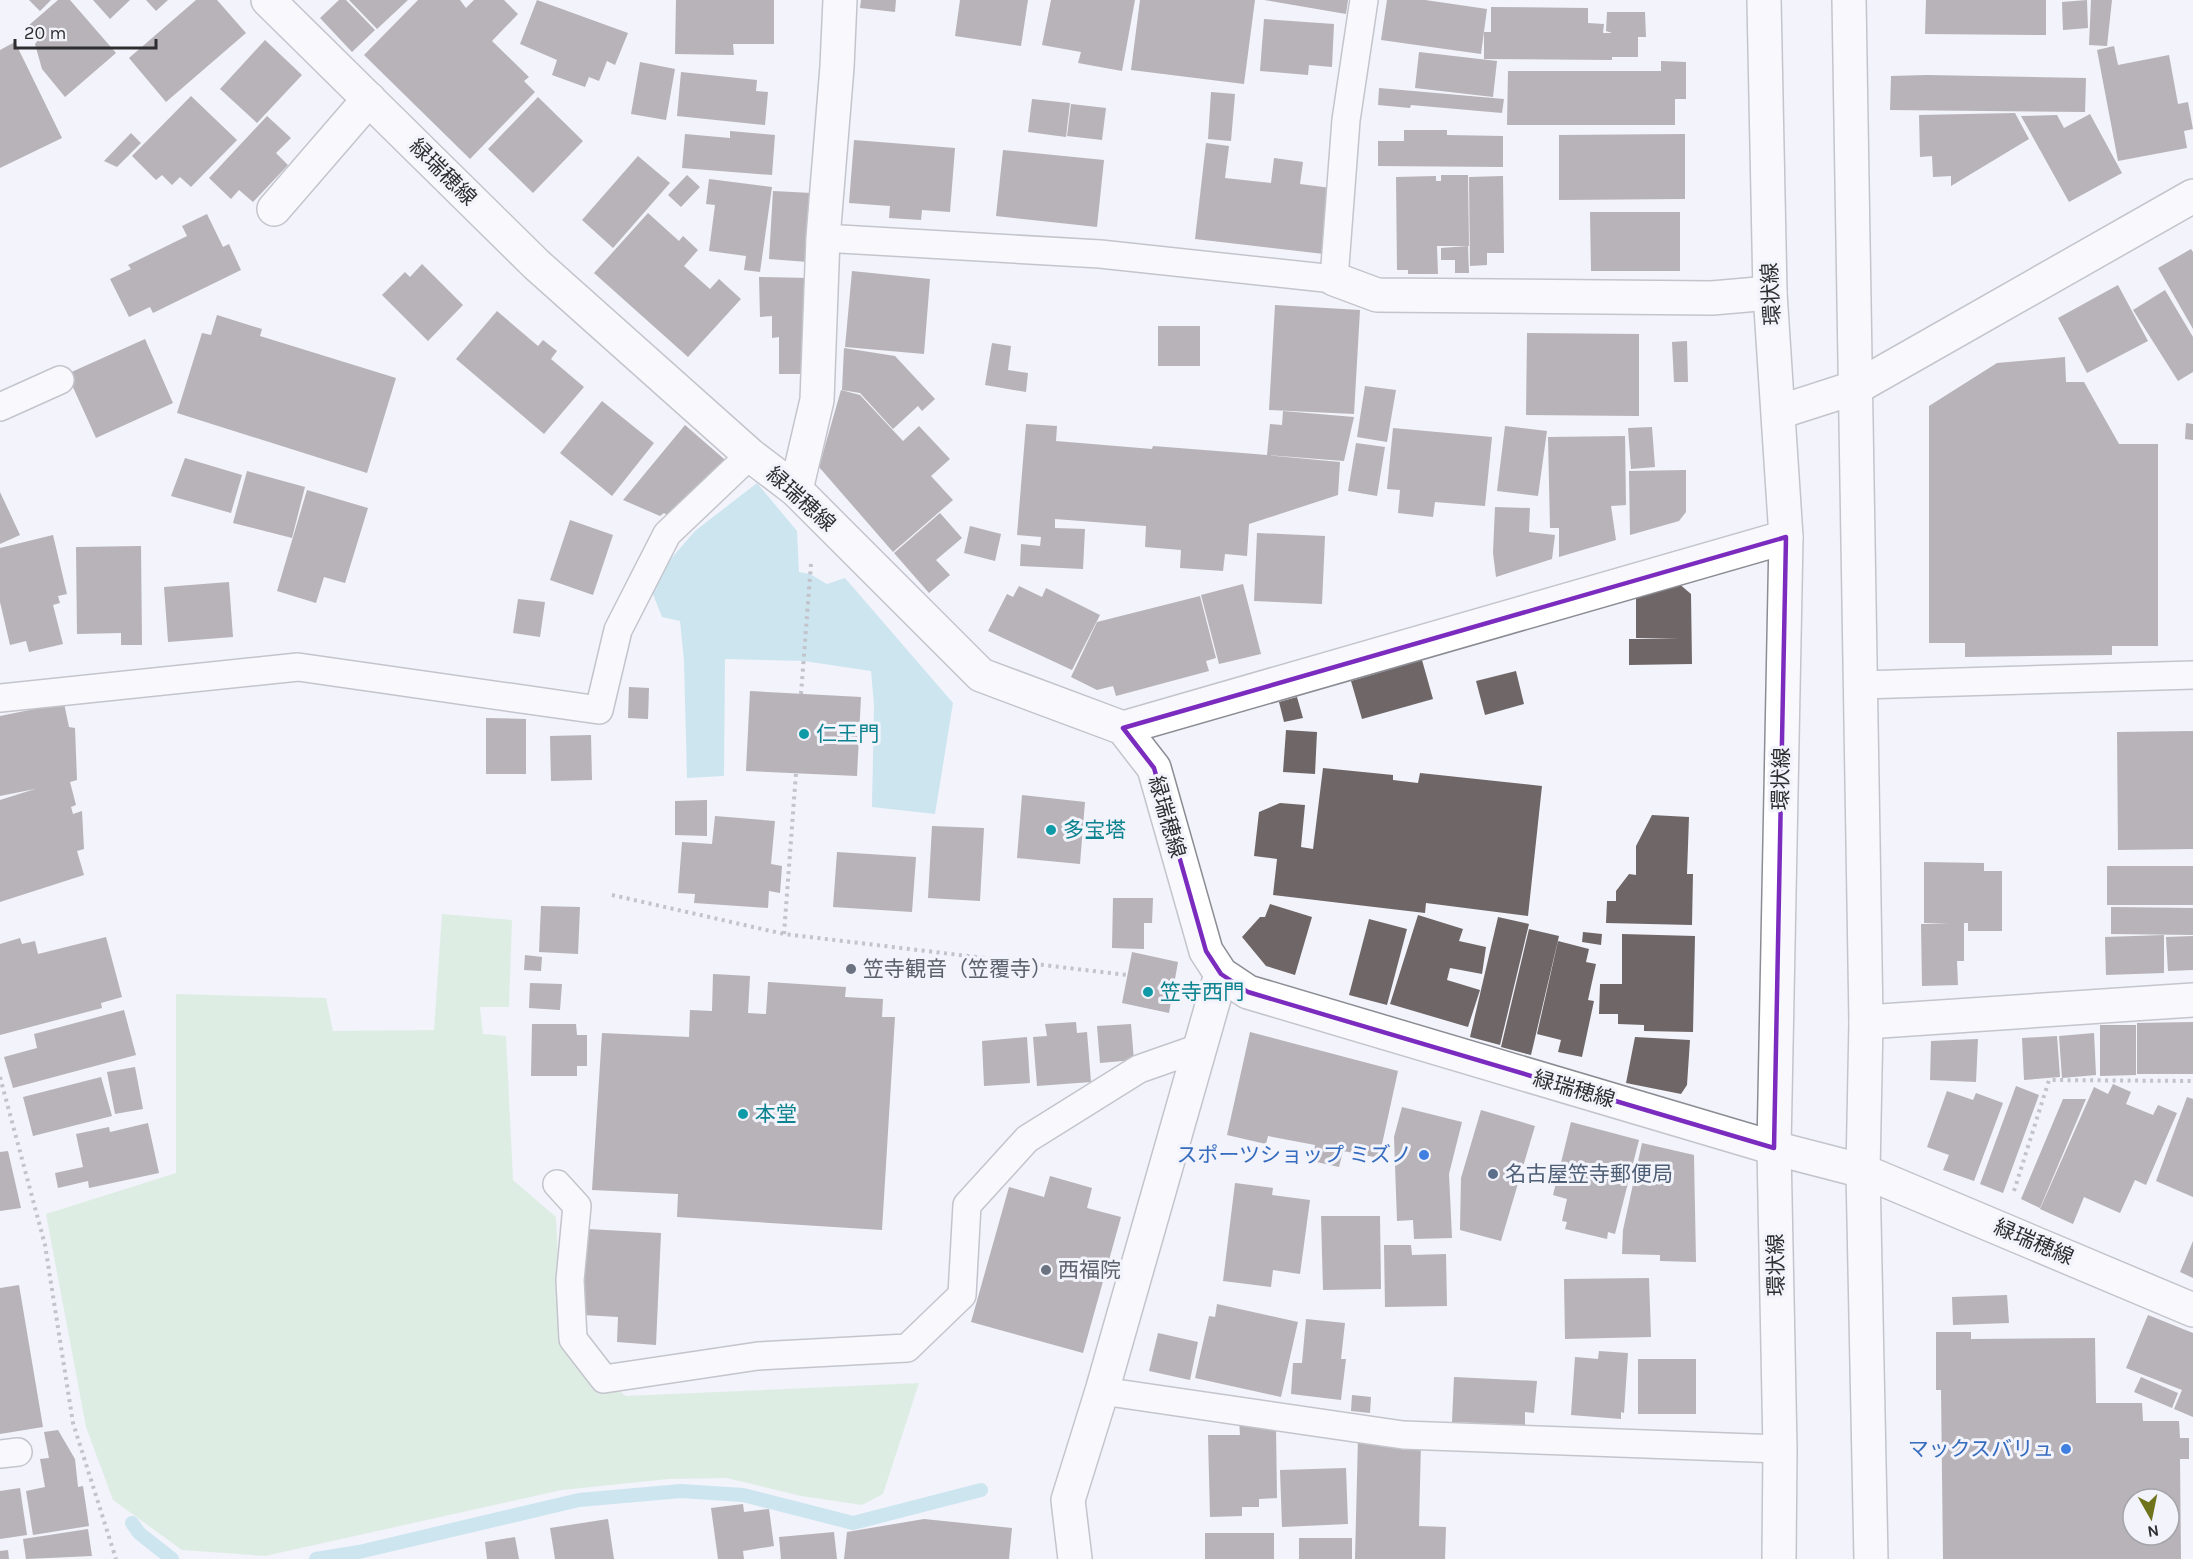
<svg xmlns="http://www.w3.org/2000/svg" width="2193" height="1559" font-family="Karla,'Noto Sans JP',sans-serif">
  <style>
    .green { fill: #c6e7c7 }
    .water { fill: #9fd6e1 }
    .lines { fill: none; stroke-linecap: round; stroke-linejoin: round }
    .stream { stroke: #9fd6e1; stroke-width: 14 }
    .building { fill: #6f6767; fill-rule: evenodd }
    .lane-casing { stroke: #8c8d94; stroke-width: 30 }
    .street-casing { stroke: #8c8d94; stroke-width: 36 }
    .secondary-casing { stroke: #8c8d94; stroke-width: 36 }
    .primary-casing { stroke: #8c8d94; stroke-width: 36 }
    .path { stroke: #8a8b90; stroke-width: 4; stroke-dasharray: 3 4.5; stroke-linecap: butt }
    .lane { stroke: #fff; stroke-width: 27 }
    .street { stroke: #fff; stroke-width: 33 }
    .secondary { stroke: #fff; stroke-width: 33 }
    .primary { stroke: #fff; stroke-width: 33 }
    .marked { fill: none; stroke: #7b2cbf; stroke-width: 4.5; stroke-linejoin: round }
    .culture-dot { fill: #0f9aa8; stroke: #f2f3fb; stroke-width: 2 }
    .worship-dot { fill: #6b7280; stroke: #f2f3fb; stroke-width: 2 }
    .shop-dot { fill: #3f7fe0; stroke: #f2f3fb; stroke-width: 2 }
    .service-dot { fill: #5c6f8a; stroke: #f2f3fb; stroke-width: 2 }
    .labels { text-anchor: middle; stroke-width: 6; stroke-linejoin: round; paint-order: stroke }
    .street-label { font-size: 21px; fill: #2e2e31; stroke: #f2f3fb }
    .culture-label { font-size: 21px; fill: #0d838f; stroke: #f2f3fb; text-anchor: start }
    .worship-label { font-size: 21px; fill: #5b616d; stroke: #f2f3fb; text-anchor: start }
    .shop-label { font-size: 21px; fill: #366cbe; stroke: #f2f3fb; text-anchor: end }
    .service-label { font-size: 21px; fill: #4e5e75; stroke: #f2f3fb; text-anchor: start }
  </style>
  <rect width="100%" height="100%" fill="#f2f3fb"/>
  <path class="green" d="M442 914 512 920 509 1007H480L483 1034 506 1036 513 1180 556 1217 562 1347 626 1396 919 1383 883 1494 862 1505 801 1496 727 1478 669 1479 562 1490 265 1556 182 1550 113 1500 86 1427 46 1214 176 1173V994L326 998 333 1031 434 1030Z"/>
  <path class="water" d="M757 483 797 531 799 572 810 574 827 584 845 578 953 703 935 814 872 807 874 705 871 671 804 661 725 659 724 776 687 778 684 661 680 621 662 617 649 584 695 531Z"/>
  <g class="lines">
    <path class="stream" d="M132 1523 139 1533 172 1559
      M316 1559 359 1552 579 1500 681 1491 743 1495 853 1523 981 1490"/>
  </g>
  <path class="building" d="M29 0H51L40 11Z
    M58 0H70L116 53 65 97 42 69 35 44 39 39 28 26Z
    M93 0H130L110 19Z
    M146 0H168L156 11Z
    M196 0H217L246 33 166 102 129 58Z
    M339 0H346L375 30 352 52 320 18Z
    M349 0H408L377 29Z
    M418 0H460L466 8 474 0H504L518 14 492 41 529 77 524 81 535 92 470 159 364 55Z
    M537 0 628 33 615 65 607 61 599 81 589 77 585 87 552 75 557 60 520 44Z
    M676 0H774V44H733L734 55 675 54Z
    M861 0H896L895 12 860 8Z
    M960 0H1028L1021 46 955 36Z
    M1051 0H1135L1122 71 1078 63 1081 52 1042 45Z
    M1140 0H1255L1244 84 1131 70Z
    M1264 0H1348L1346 14Z
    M1387 0H1425L1487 9 1481 54 1381 40Z
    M1926 0H2046V35L1925 34Z
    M2087 0 2088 28 2063 30 2062 2Z
    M2091 0H2112L2107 46 2089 45Z
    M1491 7 1588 8V23L1604 24 1603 33H1612L1606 31 1607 12H1645L1646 37H1638V57H1612V60L1484 59V32H1491Z
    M1264 19 1334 24 1332 67 1309 65 1308 75 1260 71Z
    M265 40 302 75 257 123 220 89Z
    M15 42 62 138 0 168V50Z
    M2114 46 2118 65 2169 55 2178 104 2188 102 2193 129 2184 131 2187 148 2118 161 2097 50Z
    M1419 52 1497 61 1493 97 1415 88Z
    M1661 61 1686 62V99H1675V125H1507L1508 71H1661Z
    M640 62 675 69 666 120 631 114Z
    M681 72 757 80 756 91 768 92 765 125 677 116Z
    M1927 75 2086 78 2085 112 1890 110 1891 76Z
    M1379 88 1504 99 1502 113 1411 105 1410 108 1378 105Z
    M1211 92 1235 94 1231 141 1208 139Z
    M191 96 237 140 191 187 180 177 172 185 162 175 156 180 132 156Z
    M538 97 583 141 533 193 488 149Z
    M1032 99 1070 103 1066 137 1028 132Z
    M1071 104 1106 108 1102 140 1067 136Z
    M2015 113 2029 139 1951 186V176L1933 177 1932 156 1920 157 1919 115Z
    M2090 114 2122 173 2069 202 2021 116 2057 115 2064 128Z
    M267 116 291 138 276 153 288 165 253 202 239 190 231 199 209 178Z
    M1404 130H1447V135L1503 136V167L1378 166V141H1404Z
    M730 131 775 135 772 175 682 168 685 134 730 138Z
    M131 133 141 143 117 167 104 161Z
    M1685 134V199L1559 200V135Z
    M854 140 955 148 950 212 922 210 921 220 889 218 890 206 849 203Z
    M1206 143 1229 146 1225 178 1271 183 1274 158 1303 162 1300 184 1331 188 1324 254 1195 239Z
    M1003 150 1104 160 1097 227 996 216Z
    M638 156 670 183 613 248 582 220Z
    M687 175 700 187 681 207 668 195Z
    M1441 175H1468L1469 246H1437L1438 274H1408V270H1397L1396 177 1436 176V181H1441Z
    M1503 176 1504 253H1487V265L1470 266 1469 177Z
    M709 179 772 187 760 272 744 270 746 256 709 251 715 205 706 204Z
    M773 191 812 193 808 262 769 259Z
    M1590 212H1680V271H1591Z
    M648 213 679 241 683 236 698 250 684 266 710 289 719 279 741 299 688 357 594 273Z
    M207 214 223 247 229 244 241 270 153 313 150 307 129 317 110 279 131 269 128 265 187 236 182 226Z
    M1468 246 1469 273H1455V260H1441V248Z
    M2191 249 2193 252V329L2158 268Z
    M422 264 463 305 428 341 382 295 405 272 410 277Z
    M852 271 930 279 924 354 845 347Z
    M759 277 809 278V374H779V337L772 338V316L760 317Z
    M2118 285 2148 341 2087 373 2058 318Z
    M2165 290 2193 337V372L2178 381 2133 310Z
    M1275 305 1360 310 1354 414 1269 410Z
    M497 311 538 346 543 340 557 351 551 359 584 387 544 434 456 359Z
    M217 315 262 329 260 336 396 378 367 473 177 413 202 333 211 335Z
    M1158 326H1200V366H1158Z
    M1527 333 1639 334V416L1526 415Z
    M145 339 173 403 96 438 67 374Z
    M1687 341 1688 382H1674L1672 342Z
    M992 343 1011 346 1008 370 1028 373 1026 392 985 385Z
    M844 348 895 356 935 399 922 411 918 406 893 429 860 393 842 390Z
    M2065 357 2066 382H2084L2119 444H2158V646H2112V655L1965 657V643H1929V406L1997 363Z
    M1365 386 1396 390 1387 442 1357 437Z
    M841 390 860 395 903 441 919 426 950 459 931 476 953 500 893 552 819 467Z
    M602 401 654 443 612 496 560 453Z
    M1283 411 1354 417 1344 461 1267 455 1270 424 1282 425Z
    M2186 423 2193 424V440L2185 439Z
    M1026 424 1057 426 1056 441 1152 449 1153 446 1255 454 1340 462 1338 495 1249 524 1247 556 1225 554 1223 571 1180 568 1181 550 1145 547 1146 526 1055 519V528L1085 529 1083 569 1020 566 1021 544 1040 546 1041 537 1017 535Z
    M685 425 732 466 677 522 664 513 660 516 623 500Z
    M1505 426 1547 431 1538 496 1497 491Z
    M1652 427 1655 467 1631 469 1628 428Z
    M1393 428 1492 437 1485 506 1435 502 1433 517 1398 513 1400 490 1387 489Z
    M1625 436 1626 505 1611 506 1616 540 1559 557V528H1550L1548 437Z
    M1356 443 1385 447 1377 496 1348 491Z
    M185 458 242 475 231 513 171 496Z
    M1686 470V512L1679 521 1630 535 1629 471Z
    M247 471 305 487 292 538 233 523Z
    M307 490 368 508 345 583 324 577 316 603 277 591Z
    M0 492 20 535 0 544Z
    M1495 507 1530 508 1529 532 1555 535 1552 559 1496 577 1493 553Z
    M940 513 962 538 936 560 950 575 929 593 894 553Z
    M570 520 613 535 593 595 550 580Z
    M970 526 1001 534 995 561 964 553Z
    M1257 533 1325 536 1322 604 1254 601Z
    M53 535 67 594 58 596 60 603 53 605 63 644 29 652 26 641 10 645 0 602V548Z
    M141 546 142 645H121V633L77 634 76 547Z
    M229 582 233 637 168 642 164 587Z
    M1677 582 1691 594 1692 664 1629 665V639H1679L1636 638V596Z
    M1243 584 1261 654 1219 664 1201 595Z
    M1019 586 1042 597 1046 588 1100 615 1072 670 988 631 1007 594 1013 597Z
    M1200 596 1216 658 1206 661 1209 671 1116 696 1113 686 1097 690 1071 677 1097 622Z
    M518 599 545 602 540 637 513 633Z
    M1422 660 1433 699 1362 719 1351 681Z
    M1516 671 1524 704 1485 715 1476 681Z
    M629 687 649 688 648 719 628 718Z
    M750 691 861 697 857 776 746 771Z
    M1297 697 1303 718 1284 722 1279 702Z
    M64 703 69 727 75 728 77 780 70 782 76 805 71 807 73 814 82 811 84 849 77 851 84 875 0 902V800L35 789 0 796V716Z
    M486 718 526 719V774H486Z
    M1286 730 1317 732 1315 774 1283 772Z
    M2193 731V849L2118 850 2117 732Z
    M591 735 592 780 551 781 550 736Z
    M1323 768 1393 775V780L1418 783 1420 773 1542 786 1528 916 1426 903 1425 913 1273 895 1277 859 1254 856 1259 812 1280 803 1305 805 1301 847 1313 849Z
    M1022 795 1085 802 1080 864 1017 858Z
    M707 800V836L675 835V801Z
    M1652 815 1689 817 1687 874H1693L1692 925 1606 923 1607 901H1616V891L1629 874 1636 875V846Z
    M715 816 775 821 771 864 782 866 780 893 769 891 768 908 694 903 695 894 678 893 682 842 712 844Z
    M932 826 984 828 980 901 928 898Z
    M837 852 916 857 912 912 833 907Z
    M1924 862 1984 863V871H2002V931H1968V923H1964V961H1957L1958 985 1922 986 1921 924H1949L1924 923Z
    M2107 866H2193V905H2107Z
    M1113 898H1153L1152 923H1144V949L1112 948Z
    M1270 904 1312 917 1295 975 1266 966 1242 937 1260 917H1265Z
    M541 906 580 907 578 954 539 952Z
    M2111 907 2193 908V935L2111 934Z
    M1418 915 1463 929 1459 941 1486 947 1482 974 1450 968 1447 980 1480 990 1468 1027 1390 1004Z
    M1498 917 1529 924 1500 1045 1470 1037Z
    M1369 919 1407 929 1387 1005 1349 995Z
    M1529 929 1559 936 1531 1055 1501 1047Z
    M1583 932 1602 934 1601 945 1582 942Z
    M1622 934 1695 936 1693 1032 1644 1031V1025L1618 1024V1014H1599L1600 984H1622Z
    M2164 935V973L2106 975 2105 937Z
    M2193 936V970L2168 971 2166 937Z
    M106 937 122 997 101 1003 102 1008 0 1035V944L20 938 22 944 35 941 38 954Z
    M1558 941 1589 949 1586 962 1596 964 1588 1000 1594 1001 1582 1057 1558 1052 1561 1040 1537 1034Z
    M1132 952 1178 962 1169 1013 1122 1003Z
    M525 955 542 957 541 971 524 970Z
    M713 974 750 976 748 1013 766 1014 768 982 846 987 845 997 883 999 882 1017H895L882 1230 677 1217 678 1194 592 1190 602 1033 689 1037 690 1010 712 1011Z
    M530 983 562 984 560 1010 529 1008Z
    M124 1010 136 1055 13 1088 4 1057 37 1048 34 1034Z
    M1076 1022 1077 1033 1087 1032 1091 1082 1037 1086 1033 1037 1047 1036 1045 1024Z
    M2193 1022V1074H2137V1023Z
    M532 1024H576L577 1035H587V1066H577V1076H531Z
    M1131 1024 1134 1060 1100 1063 1097 1026Z
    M2100 1025H2136V1075L2100 1076Z
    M1250 1032 1398 1071 1379 1158 1343 1151 1339 1167 1312 1161 1315 1145 1268 1136 1266 1144 1227 1135Z
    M2094 1033 2096 1075 2062 1078 2059 1036Z
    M2057 1036 2060 1077 2024 1080 2022 1038Z
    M1027 1037 1030 1083 984 1086 982 1041Z
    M1635 1037 1690 1040 1687 1085 1681 1094 1626 1083Z
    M1978 1039 1976 1082 1930 1080 1931 1041Z
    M135 1067 143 1109 115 1114 107 1072Z
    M101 1077 112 1116 33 1136 23 1097Z
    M2113 1084 2131 1092 2126 1104 2153 1115 2158 1105 2177 1113 2146 1185 2135 1180 2120 1213 2084 1197 2073 1224 2040 1209 2094 1087 2108 1094Z
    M2016 1086 2039 1095 2003 1193 1980 1184Z
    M1947 1091 1973 1100 1976 1093 2003 1103 1974 1181 1943 1170 1949 1155 1927 1147Z
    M2187 1097 2193 1099V1197L2156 1181Z
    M2063 1099H2086L2040 1208 2021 1199Z
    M1402 1107 1462 1122 1449 1174 1452 1238 1414 1239 1413 1220 1397 1221 1394 1137Z
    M1481 1110 1535 1126 1501 1241 1460 1230 1461 1178Z
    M1571 1122 1639 1140 1615 1234 1608 1232 1607 1239 1565 1229 1567 1222 1562 1221 1567 1199 1553 1195Z
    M148 1123 159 1173 89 1188 88 1181 58 1188 55 1173 83 1167 76 1134 109 1127 110 1132Z
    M1642 1143 1694 1155 1696 1262 1660 1261V1255L1622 1254 1623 1230Z
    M8 1151 21 1208 0 1211V1152Z
    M1050 1176 1092 1188 1087 1208 1121 1217 1083 1353 971 1322 1009 1187 1044 1197Z
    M1235 1183 1273 1188 1272 1195 1310 1200 1300 1274 1273 1270 1271 1287 1223 1281Z
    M1321 1216H1380L1381 1289 1323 1290Z
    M587 1229 661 1233 656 1345 617 1342 618 1317 583 1315Z
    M2193 1241V1278L2180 1272Z
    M1384 1245H1411L1412 1255 1446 1254 1447 1306 1385 1307Z
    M1649 1278 1651 1337 1565 1339 1564 1279Z
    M19 1285 43 1427 0 1434V1288Z
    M2007 1295 2009 1323 1953 1325 1952 1297Z
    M1217 1304 1298 1322 1281 1397 1195 1378 1209 1316 1215 1317Z
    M2148 1315 2193 1333V1417L2174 1409 2182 1390 2126 1368Z
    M1306 1319 1345 1323 1341 1359H1346L1341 1400 1291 1394 1293 1363H1302Z
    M1936 1332H1971V1339L2095 1338 2096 1403H2142L2143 1421H2179L2180 1438H2189V1459H2180L2181 1559H1943L1941 1390H1936ZM2133 1499H2169V1535H2133Z
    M1158 1333 1198 1342 1190 1380 1149 1371Z
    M1599 1351 1628 1353 1624 1413 1621 1412V1419L1571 1415 1575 1357 1598 1359Z
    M1638 1359H1696V1414H1638Z
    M1454 1377 1537 1381 1534 1413 1525 1412V1425L1452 1422Z
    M2141 1377 2178 1393 2172 1408 2134 1392Z
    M1352 1395 1371 1397 1370 1413 1351 1411Z
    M1239 1420 1276 1427 1277 1498 1259 1499V1507H1242V1516L1210 1517 1208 1435H1240Z
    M58 1430 75 1459 78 1487 83 1486 89 1526 33 1535 26 1491 45 1487 40 1459 49 1458 44 1432Z
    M1358 1437 1421 1442 1419 1526 1446 1527 1445 1559H1355Z
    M1346 1468 1348 1524 1282 1527 1280 1470Z
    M20 1488 27 1535 0 1539V1491Z
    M743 1504 744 1512 769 1509 774 1546 743 1551 744 1559H718L711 1508Z
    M608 1519 614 1559H555L550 1528Z
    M924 1519 1012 1528 1009 1559H844L847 1532Z
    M88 1529 92 1556 26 1559 23 1539Z
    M834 1532 837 1559H781L779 1537Z
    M1205 1533H1274V1559H1205Z
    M515 1537 519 1559H487L485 1542Z
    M1299 1538H1352V1559H1299Z
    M8 1550 9 1559H0V1551Z"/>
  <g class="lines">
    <defs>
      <path id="lane" d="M823 238 1100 254 1334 279 1346 120 1364 0
        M0 407 60 380
        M1861 685 2193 675
        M0 698 298 667 599 710 618 630 667 534 750 455
        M557 1184 577 1206 570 1280 573 1339 604 1379 758 1356 907 1348 962 1295 967 1205 1027 1139 1139 1069 1199 1048
        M1102 1391 1403 1435 1780 1449
        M0 1454 18 1452"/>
      <path id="street" d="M274 209 369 99
        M1334 279 1377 295 1712 298 1770 293
        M796 490 817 400 823 238 837 67 840 0
        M1123 728 1786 537
        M1866 1022 2193 1000
        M1075 1559 1068 1500 1102 1391 1221 974"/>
      <path id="secondary" d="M268 0 537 265 750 455 796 490 981 675 1123 728 1154 768 1206 951 1221 974 1248 992 1774 1148 1863 1171 2193 1310
        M1779 412 1857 387 2193 196"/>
      <path id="primary" d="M1764 0 1770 293 1786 537 1774 1148 1780 1449 1779 1559
        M1849 0 1866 1022 1863 1171 1871 1559"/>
    </defs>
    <use href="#lane" class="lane-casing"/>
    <use href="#street" class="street-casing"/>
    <use href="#secondary" class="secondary-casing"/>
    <use href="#primary" class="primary-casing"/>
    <path class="path" d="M801 694 811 564
      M612 895 784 934 1127 975
      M784 934 796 773
      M0 1077 45 1245 73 1423 116 1559
      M2014 1191 2049 1080 2193 1081"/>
    <use href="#lane" class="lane"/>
    <use href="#street" class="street"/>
    <use href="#secondary" class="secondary"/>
    <use href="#primary" class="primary"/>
  </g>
  <path d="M0 0H2193V1559H0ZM1786 537 1774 1148 1248 992 1221 974 1206 951 1154 768 1123 728Z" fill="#f2f3fb" fill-opacity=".55" fill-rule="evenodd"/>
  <path class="marked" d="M1786 537 1774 1148 1248 992 1221 974 1206 951 1154 768 1123 728Z"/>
  <g class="culture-dot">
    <circle cx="804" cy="734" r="6"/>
    <circle cx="1051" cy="830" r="6"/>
    <circle cx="1148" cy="992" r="6"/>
    <circle cx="743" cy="1114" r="6"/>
  </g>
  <g class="worship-dot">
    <circle cx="851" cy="969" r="6"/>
    <circle cx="1046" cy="1270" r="6"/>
  </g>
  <g class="shop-dot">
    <circle cx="1424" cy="1155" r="6"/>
    <circle cx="2066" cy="1449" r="6"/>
  </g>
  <circle class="service-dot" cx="1493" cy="1174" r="6"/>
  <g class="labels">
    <g class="street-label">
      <text transform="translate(443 172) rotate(45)" y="7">緑瑞穂線</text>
      <text transform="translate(1771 294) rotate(-93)" y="7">環状線</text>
      <text transform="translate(801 499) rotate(42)" y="7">緑瑞穂線</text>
      <text transform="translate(1781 779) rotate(-89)" y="7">環状線</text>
      <text transform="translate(1167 817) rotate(74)" y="7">緑瑞穂線</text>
      <text transform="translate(1574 1089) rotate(16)" y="7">緑瑞穂線</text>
      <text transform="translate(2034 1242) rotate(23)" y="7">緑瑞穂線</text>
      <text transform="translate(1776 1265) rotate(-91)" y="7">環状線</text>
    </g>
    <g class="culture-label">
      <text x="816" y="741">仁王門</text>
      <text x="1063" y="837">多宝塔</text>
      <text x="1160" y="999">笠寺西門</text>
      <text x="755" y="1121">本堂</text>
    </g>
    <g class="worship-label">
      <text x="863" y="976">笠寺観音（笠覆寺）</text>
      <text x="1058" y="1277">西福院</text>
    </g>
    <g class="shop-label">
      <text x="1412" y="1162">スポーツショップ ミズノ</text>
      <text x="2054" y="1456">マックスバリュ</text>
    </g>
    <g class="service-label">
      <text x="1505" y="1181">名古屋笠寺郵便局</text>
    </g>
  </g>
  <g transform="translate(2151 1517) rotate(171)"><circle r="28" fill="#f2f3fb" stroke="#a4a4aa" stroke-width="1.5"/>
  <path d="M0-4.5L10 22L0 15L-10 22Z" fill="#6f741c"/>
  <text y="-9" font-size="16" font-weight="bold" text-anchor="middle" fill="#2e2e31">N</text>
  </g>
  <path d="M15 39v9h141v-9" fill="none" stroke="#2e2e31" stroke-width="3"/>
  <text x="24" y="39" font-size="18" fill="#2e2e31" stroke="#f2f3fb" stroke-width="4.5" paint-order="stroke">20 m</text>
</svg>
